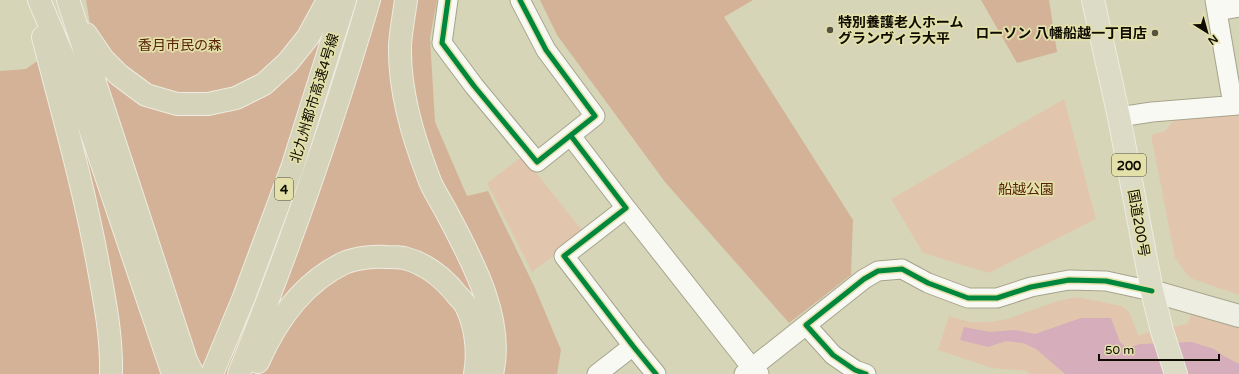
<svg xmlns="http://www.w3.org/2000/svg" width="1239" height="374" font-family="'Varela Round','Noto Sans JP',sans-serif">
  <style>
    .green { fill: #e1c6ad }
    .forest { fill: #d4b297 }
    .water { fill: #d6adbb }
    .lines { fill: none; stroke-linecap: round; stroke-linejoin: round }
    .minor-casing { stroke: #a6a48d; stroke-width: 21 }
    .secondary-casing { stroke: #a6a48d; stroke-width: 24 }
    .trunk-casing { stroke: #edecdf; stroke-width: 24 }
    .motorway-casing { stroke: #edecdf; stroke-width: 24 }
    .minor { stroke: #f9f9f4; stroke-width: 19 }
    .secondary { stroke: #eeeee3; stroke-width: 22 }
    .trunk { stroke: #dcdbc6; stroke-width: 22 }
    .motorway { stroke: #d5d3ba; stroke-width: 22 }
    .cycleway-casing { stroke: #e4e0aa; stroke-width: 8 }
    .cycleway { stroke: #00873e; stroke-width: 5 }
    .poi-dot { fill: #545240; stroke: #e4e0aa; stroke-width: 1.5 }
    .labels { text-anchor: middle; stroke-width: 3.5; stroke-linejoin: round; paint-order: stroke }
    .shield { fill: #e4e0aa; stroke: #4e4c33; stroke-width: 1 }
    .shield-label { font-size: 13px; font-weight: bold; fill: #0e0c00 }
    .poi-label { font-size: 14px; font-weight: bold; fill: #0e0c00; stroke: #e4e0aa; text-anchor: start }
    .park-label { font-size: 14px; fill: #572105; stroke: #e4e0aa }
    .street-label { font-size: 14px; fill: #0e0c00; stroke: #e4e0aa }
  </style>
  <rect width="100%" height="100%" fill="#d7d5b7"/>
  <path class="green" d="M1064 99 1096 219 989 273 923 253 891 199Z
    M1239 115V295L1190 278 1175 258 1151 135 1165 131 1176 118Z
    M523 156 584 233 532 272 487 183Z
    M1077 297 1122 306 1130 313 1138 335 1187 324 1193 310 1239 323V374H1031L1027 371 992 368 938 350 949 316 970 322H989L1008 319 1057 301Z"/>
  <path class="forest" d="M86 0H437L430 38 435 122 467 196 488 191 535 288 561 350 557 374H0V71L26 69 90 24Z
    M540 0H753L724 17 853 220 851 275 789 323 665 182 557 35Z
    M981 0H1049L1057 52 1017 63Z"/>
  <path class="water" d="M1081 318H1111L1120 342 1127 348 1140 344 1192 342 1214 349 1224 356 1239 364V374H1065L1036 349 1023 343 1006 341 988 347 960 340 964 327 990 332 1015 330 1035 334Z"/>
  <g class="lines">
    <defs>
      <path id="minor" d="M448 0 442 43 474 86 537 162 595 116 546 50 520 0
        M1215 0 1233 105
        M1217 11 1239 7
        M1119 117 1152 112 1239 105
        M571 136 626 208 564 256 633 346 656 374
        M626 208 752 368 759 374
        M597 374 633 346
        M744 374 806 325
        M866 374 855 370 833 355 806 325 864 279 878 271 902 269 928 283 968 298H997L1031 287 1069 280 1106 281 1152 291"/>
      <path id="secondary" d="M1152 291 1239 316"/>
      <path id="trunk" d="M1093 0 1119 117 1152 291 1162 331 1176 374"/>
      <path id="motorway" d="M39 0 76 87 173 374
        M68 0 186 360 193 374
        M406 0C404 15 401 30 400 45 399 90 412 134 428 176 432 189 441 201 447 213 472 260 505 320 492 374
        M86 34 103 59 119 75 146 95 177 104H208L236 98 264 84 288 62 308 37 328 0
        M43 37C62 111 83 184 97 259 104 297 112 335 111 374
        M258 362C276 321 302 283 344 263 356 258 374 256 386 257 392 257 399 257 404 258 427 264 444 278 458 296 461 299 464 302 466 306 476 326 479 352 475 374
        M212 374 244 297 292 168 345 0
        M239 374C288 251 332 127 369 0"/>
    </defs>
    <use href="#minor" class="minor-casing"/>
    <use href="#secondary" class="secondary-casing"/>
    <use href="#trunk" class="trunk-casing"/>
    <use href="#motorway" class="motorway-casing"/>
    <use href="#minor" class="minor"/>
    <use href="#secondary" class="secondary"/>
    <use href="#trunk" class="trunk"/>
    <use href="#motorway" class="motorway"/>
    <defs>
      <path id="cycleway" d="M448 0 442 43 474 86 537 162 595 116 546 50 520 0
        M571 136 626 208 564 256 633 346 656 374
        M866 374 855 370 833 355 806 325 864 279 878 271 902 269 928 283 968 298H997L1031 287 1069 280 1106 281 1152 291"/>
    </defs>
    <use href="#cycleway" class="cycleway-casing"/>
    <use href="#cycleway" class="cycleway"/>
  </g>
  <g class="poi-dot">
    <circle cx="830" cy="30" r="4"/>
    <circle cx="1155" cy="33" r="4"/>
  </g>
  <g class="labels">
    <g class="shield">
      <rect x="1112" y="154" width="34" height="22" rx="3"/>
      <rect x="275" y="178" width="18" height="22" rx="3"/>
    </g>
    <g class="shield-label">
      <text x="1129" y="170">200</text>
      <text x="284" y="194">4</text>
    </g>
    <g class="poi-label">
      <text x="838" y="27">特別養護老人ホーム<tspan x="838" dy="16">グランヴィラ大平</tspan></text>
      <text x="1147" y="38" text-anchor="end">ローソン 八幡船越一丁目店</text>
    </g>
    <g class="park-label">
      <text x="180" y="50">香月市民の森</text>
      <text x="1026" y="194">船越公園</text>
    </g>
    <g class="street-label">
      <text transform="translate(314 98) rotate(-73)" y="5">北九州都市高速4号線</text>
      <text transform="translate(1139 223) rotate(80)" y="5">国道200号</text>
    </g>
  </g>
  <g transform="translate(1207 32) rotate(143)" stroke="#e4e0aa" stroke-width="3" paint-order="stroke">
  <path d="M0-3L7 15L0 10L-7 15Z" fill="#0e0c00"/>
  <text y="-6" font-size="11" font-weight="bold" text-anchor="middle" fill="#0e0c00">N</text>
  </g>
  <path d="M1099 354v6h120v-6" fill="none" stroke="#0e0c00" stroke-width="2"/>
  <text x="1105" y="354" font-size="12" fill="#0e0c00" stroke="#e4e0aa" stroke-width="3" paint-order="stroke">50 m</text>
</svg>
